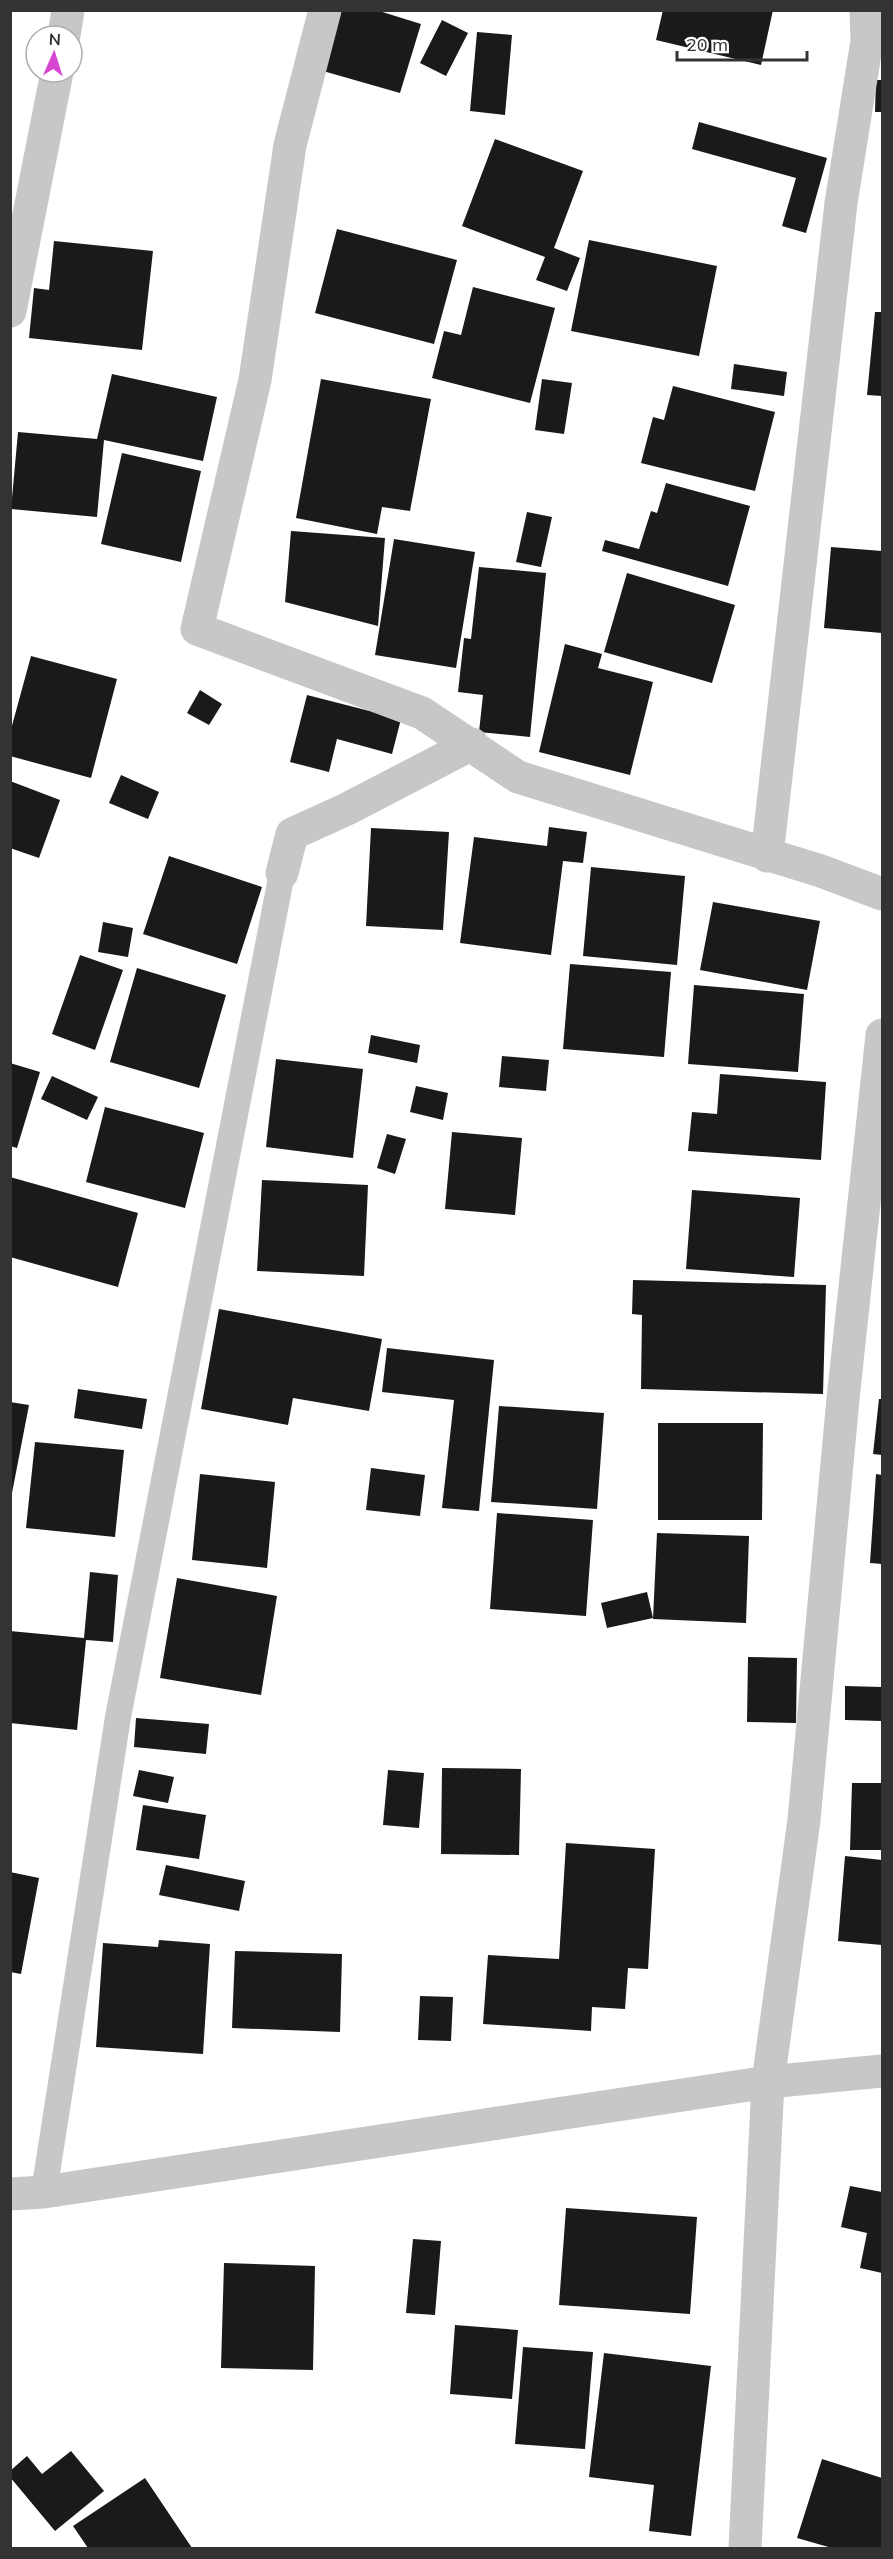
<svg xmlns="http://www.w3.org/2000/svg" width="893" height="2559" font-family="Mulish,sans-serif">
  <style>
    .building { fill: #1a1a1a }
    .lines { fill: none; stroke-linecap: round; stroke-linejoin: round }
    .service { stroke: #c7c7c7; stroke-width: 26 }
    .minor { stroke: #c7c7c7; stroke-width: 33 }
  </style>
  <rect width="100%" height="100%" fill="#fff"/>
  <path class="building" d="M340 10H376L421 24 400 93 323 71Z
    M663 10H773L761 65 656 40Z
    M442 20 468 33 446 76 420 63Z
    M477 32 512 35 505 115 470 111Z
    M876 80H882V112H875Z
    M699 122 827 158 806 233 782 226 796 178 692 149Z
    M495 139 583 171 554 248 580 258 567 291 536 280 545 257 462 226Z
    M337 229 457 260 434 344 315 313Z
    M589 240 717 266 699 356 571 331Z
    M54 241 153 251 142 350 29 338 34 288 49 290Z
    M473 287 555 308 530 403 432 378 444 331 461 335Z
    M875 312H882V396L867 395Z
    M734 364 787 372 784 396 731 389Z
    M112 374 217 397 203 461 104 440 97 517 11 509 18 432 97 439Z
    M321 379 431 399 410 511 382 507 377 534 296 518Z
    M542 379 572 383 564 434 535 430Z
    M673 386 775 412 755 491 641 463 653 417 664 420Z
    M122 453 201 471 181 562 101 544Z
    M666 483 750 506 728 586 602 551 605 540 639 549 651 511 657 513Z
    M527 512 552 517 541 567 516 562Z
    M291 531 385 538 378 626 285 602Z
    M394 539 475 552 456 668 375 655Z
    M831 547 882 551V633L824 628Z
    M479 567 546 573 530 737 479 732 483 695 458 692 464 638 471 639Z
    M627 573 735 605 712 683 604 652Z
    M565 644 602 654 598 668 653 682 630 775 539 752Z
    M31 656 117 679 91 778 10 756V733Z
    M200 690 222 704 209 725 187 713Z
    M307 695 401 719 392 754 337 739 329 772 290 762Z
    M121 775 159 792 148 819 109 803Z
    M10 781 60 800 39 858 10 848Z
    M549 827 587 832 583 863 563 861 551 955 460 943 474 837 547 846Z
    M371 828 449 832 443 930 366 926Z
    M169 856 262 887 237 964 143 934Z
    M591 867 685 876 677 965 583 956Z
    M713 902 820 921 807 990 700 970Z
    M103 922 133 928 128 957 98 952Z
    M80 955 123 970 95 1050 52 1034Z
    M570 964 671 972 664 1057 563 1049Z
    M137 968 226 995 199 1088 110 1062Z
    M694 985 804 994 798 1072 688 1064Z
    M371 1035 420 1045 417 1063 368 1053Z
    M502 1056 549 1060 546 1091 499 1087Z
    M276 1059 363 1069 353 1158 266 1147Z
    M10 1063 40 1072 17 1148 10 1146Z
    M720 1074 826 1082 821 1160 688 1151 692 1112 717 1114Z
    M52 1076 98 1097 87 1120 41 1099Z
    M416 1086 448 1093 443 1120 410 1112Z
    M105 1107 204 1133 185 1208 86 1182Z
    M452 1132 522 1138 515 1215 445 1209Z
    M387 1134 406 1139 395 1174 377 1168Z
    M10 1177 138 1213 118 1287 10 1257Z
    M262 1180 368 1185 364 1276 257 1271Z
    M692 1190 800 1198 794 1277 686 1269Z
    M633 1280 826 1285 823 1394 641 1389 642 1315 632 1314Z
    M219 1309 382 1339 369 1411 293 1398 288 1425 201 1409Z
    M387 1348 494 1360 479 1511 442 1508 454 1400 382 1392Z
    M78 1389 147 1399 142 1429 74 1418Z
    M879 1399H882V1455L873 1454Z
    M10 1402 29 1405 12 1493H10Z
    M499 1406 604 1413 597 1509 491 1502Z
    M658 1423H763L762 1520H658Z
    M35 1442 124 1450 115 1537 26 1528Z
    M371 1468 425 1475 420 1516 366 1510Z
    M200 1474 275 1482 267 1568 192 1560Z
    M876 1474 882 1475V1564L870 1563Z
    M497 1513 593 1520 586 1616 490 1609Z
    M657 1533 749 1536 746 1623 653 1619Z
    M90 1572 118 1575 113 1642 86 1640 77 1730 10 1723V1631L84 1638Z
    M177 1578 277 1596 261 1695 160 1678Z
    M647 1592 653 1618 607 1628 601 1603Z
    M748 1657 797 1658 796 1723 747 1722Z
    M845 1686 882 1687V1721L845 1720Z
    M136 1718 209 1724 206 1754 134 1747Z
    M442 1768 521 1769 519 1855 441 1854Z
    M139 1770 174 1777 168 1803 133 1796Z
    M388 1770 424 1773 419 1828 383 1825Z
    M852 1783H882V1850H850Z
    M143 1805 206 1815 199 1859 136 1850Z
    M566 1843 655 1849 648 1969 628 1968 625 2009 592 2007 591 2031 483 2024 488 1955 559 1959Z
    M845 1856 882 1860V1945L838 1941Z
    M166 1865 245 1881 239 1911 159 1895Z
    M10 1872 39 1878 21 1974 10 1972Z
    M159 1940 210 1944 203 2054 96 2047 103 1943 158 1947Z
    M235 1951 342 1954 340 2032 232 2028Z
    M420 1996 453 1997 451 2041 418 2040Z
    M850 2186 882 2192V2273L860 2268 867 2233 841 2227Z
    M566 2208 697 2217 690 2314 559 2305Z
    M413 2239 441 2241 435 2315 406 2313Z
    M224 2263 315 2266 313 2370 221 2368Z
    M455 2325 518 2330 512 2399 450 2394Z
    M523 2347 593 2352 585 2449 515 2444Z
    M604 2353 711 2366 691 2536 649 2531 654 2485 589 2477Z
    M71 2451 104 2491 55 2531 10 2477V2471L27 2456 42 2474Z
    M822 2459 882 2478V2548H832L797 2538Z
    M145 2478 192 2548H88L73 2526Z"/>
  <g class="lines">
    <path class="service" d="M44 2192 118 1717 282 873"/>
    <path class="minor" d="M325 10 290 145 255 380 197 629 422 713 518 777 821 871 882 894
      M64 36 68 10
      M10 311 57 72
      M767 856 841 203 867 41 866 10
      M282 873 292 834 347 809 472 744
      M10 2194 44 2192 768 2082 882 2071
      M745 2548 768 2082 804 1820 843 1399 882 1035"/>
  </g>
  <rect width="893" height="2559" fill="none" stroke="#333333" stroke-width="24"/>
  <g transform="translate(54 54) rotate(3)"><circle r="28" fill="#ffffff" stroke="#adadad" stroke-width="1.5"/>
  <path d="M0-4.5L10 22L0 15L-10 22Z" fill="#d847d2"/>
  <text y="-9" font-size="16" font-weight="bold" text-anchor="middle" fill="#333333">N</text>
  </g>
  <path d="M677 51v9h130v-9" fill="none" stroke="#333333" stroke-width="3"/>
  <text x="686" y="51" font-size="18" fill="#333333" stroke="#ffffff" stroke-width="4.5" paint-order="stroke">20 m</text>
</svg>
